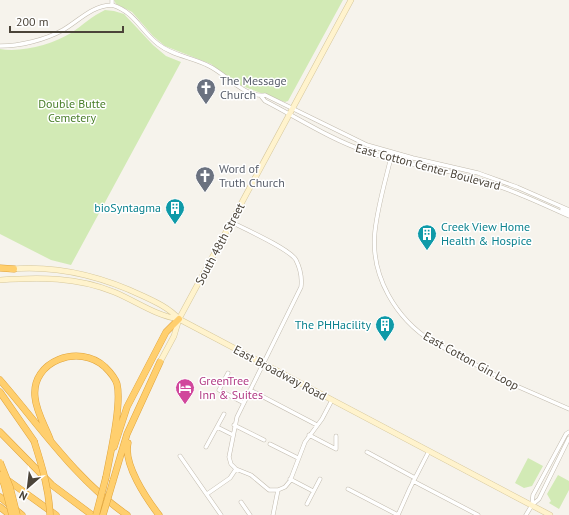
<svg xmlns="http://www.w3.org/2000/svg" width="569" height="515" font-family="'PT Sans',sans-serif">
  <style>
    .green { fill: #d2eab5 }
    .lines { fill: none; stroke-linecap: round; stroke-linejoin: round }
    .street-casing { stroke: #c2bbae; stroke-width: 4.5 }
    .secondary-casing { stroke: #d6c79b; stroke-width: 6 }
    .highway-casing { stroke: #e0a43c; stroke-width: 7 }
    .street { stroke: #fff; stroke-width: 3.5 }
    .secondary { stroke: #fff3cd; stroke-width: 5 }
    .highway { stroke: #ffcf6e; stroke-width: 6 }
    .highway-bridge-casing { stroke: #e0a43c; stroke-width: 7; stroke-linecap: butt }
    .highway-bridge { stroke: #ffcf6e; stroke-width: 6 }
    .labels { text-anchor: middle; stroke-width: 3; stroke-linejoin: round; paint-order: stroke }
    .worship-label { font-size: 12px; fill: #5b616d; stroke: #fff; text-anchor: start }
    .park-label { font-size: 12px; fill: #4a7f2a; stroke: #fff }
    .street-label { font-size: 12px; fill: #4b4439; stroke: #fff }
    .culture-label { font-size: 12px; fill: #0d838f; stroke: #fff; text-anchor: end }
    .hotel-label { font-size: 12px; fill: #b23c85; stroke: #fff; text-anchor: start }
  </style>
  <rect width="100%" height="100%" fill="#f6f3ec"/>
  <path class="green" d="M114 0H343L288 101 285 102 237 84 211 64 165 46 153 36 132 12 116 4Z
    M105 10 114 11 124 14 153 45 166 56 181 62 71 265 51 260 0 234V49C22 53 53 44 71 33 83 25 92 16 105 10Z
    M528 458 543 466 532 486 524 488 515 483Z
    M558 475 569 481V490L559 509 549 503 551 501 547 494Z"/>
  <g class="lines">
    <defs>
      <path id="street" d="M112 0V5C135 12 140 30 158 44 173 56 192 57 209 66 226 74 245 98 265 95L367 145 413 158 478 173 517 187 569 210
        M0 46C20 46 45 40 63 30 80 20 91 6 112 5
        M261 96 265 101C298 118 330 139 365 151 396 163 430 166 462 175 499 184 534 200 569 216
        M392 153C386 179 378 204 375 231 370 276 396 319 433 342L512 384 569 409
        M562 209 569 213
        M228 373 219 390 244 403
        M250 390 317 425
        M234 425 264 440
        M217 427 233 435
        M309 435 336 449V436
        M270 444 298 458
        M206 447 224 414
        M367 452 415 478
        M180 456 221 515
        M236 469 251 475 269 490H278L285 487 290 481 305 442 322 419 332 400
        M290 479 313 491
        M413 481 478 515
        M348 489 398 515
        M207 494 230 478 236 469 231 464 229 457 237 417 301 287C302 279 300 268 296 260 290 249 245 229 231 222
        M241 502 250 515
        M307 504 320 479
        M532 505 533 495 566 434 569 432
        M273 515 278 490
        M398 515 410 488 429 451
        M526 515 532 505 539 499 569 438"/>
      <path id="secondary" d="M11 269C58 265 101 276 143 296 156 302 169 308 179 319L550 515
        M0 280C39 277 77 277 114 292 136 301 156 316 179 319
        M160 362 174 336 179 319 351 0"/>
      <path id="highway" d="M0 268 14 269
        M0 380C40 426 76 480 127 515
        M0 392 34 441
        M0 432 52 485 92 515
        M50 439C45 426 36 411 35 397 31 361 79 343 105 367 109 371 115 377 117 384 122 404 110 455 106 477
        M128 443C123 464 146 498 159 515
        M114 447 127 407 166 332 179 319
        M6 479 56 515
        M113 481 127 434 160 362
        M0 497 22 515
        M0 507 10 515"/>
    </defs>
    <use href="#street" class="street-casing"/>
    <use href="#secondary" class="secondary-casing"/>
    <use href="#highway" class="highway-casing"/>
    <use href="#street" class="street"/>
    <use href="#secondary" class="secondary"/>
    <use href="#highway" class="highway"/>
    <defs>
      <path id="highway-bridge" d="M34 441C42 466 49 489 50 515
        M0 462 10 487 17 515
        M0 475 4 484 12 515
        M96 515 106 477
        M103 515 113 481"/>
    </defs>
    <use href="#highway-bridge" class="highway-bridge-casing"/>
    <use href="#highway-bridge" class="highway-bridge"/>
  </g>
  <defs>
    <symbol id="church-pin" viewBox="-11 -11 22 30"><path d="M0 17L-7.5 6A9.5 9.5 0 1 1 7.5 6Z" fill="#6b7280" stroke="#fff"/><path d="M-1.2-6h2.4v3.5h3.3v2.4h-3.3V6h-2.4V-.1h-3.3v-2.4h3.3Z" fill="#fff"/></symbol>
    <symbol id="building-pin" viewBox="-11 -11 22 30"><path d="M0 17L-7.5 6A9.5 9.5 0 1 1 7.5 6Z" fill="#0f9aa8" stroke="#fff"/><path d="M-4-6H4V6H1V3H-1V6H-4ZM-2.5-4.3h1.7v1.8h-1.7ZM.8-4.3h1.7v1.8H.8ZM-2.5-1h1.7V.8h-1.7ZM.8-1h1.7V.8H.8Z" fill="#fff"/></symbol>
    <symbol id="hotel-pin" viewBox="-11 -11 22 30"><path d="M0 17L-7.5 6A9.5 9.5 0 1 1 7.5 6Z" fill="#d1479c" stroke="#fff"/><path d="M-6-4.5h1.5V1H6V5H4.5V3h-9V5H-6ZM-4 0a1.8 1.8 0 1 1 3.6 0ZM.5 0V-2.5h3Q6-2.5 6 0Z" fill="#fff"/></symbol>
  </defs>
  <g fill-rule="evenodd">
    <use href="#church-pin" x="195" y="77" width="22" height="30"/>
    <use href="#church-pin" x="194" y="165" width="22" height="30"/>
    <use href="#building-pin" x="164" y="197" width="22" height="30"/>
    <use href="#building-pin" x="416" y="223" width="22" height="30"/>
    <use href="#building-pin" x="374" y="314" width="22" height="30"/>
    <use href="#hotel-pin" x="174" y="377" width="22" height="30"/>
  </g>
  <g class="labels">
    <g class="worship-label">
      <text x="220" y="85">The Message<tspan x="220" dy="14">Church</tspan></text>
      <text x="219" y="173">Word of<tspan x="219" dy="14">Truth Church</tspan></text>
    </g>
    <g class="park-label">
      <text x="72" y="108">Double Butte<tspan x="72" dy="14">Cemetery</tspan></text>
    </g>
    <g class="street-label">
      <text transform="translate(428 167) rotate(15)" y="4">East Cotton Center Boulevard</text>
      <text transform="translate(220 244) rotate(-62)" y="4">South 48th Street</text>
      <text transform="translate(471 361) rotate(29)" y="4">East Cotton Gin Loop</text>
      <text transform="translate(280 373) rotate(28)" y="4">East Broadway Road</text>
    </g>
    <g class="culture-label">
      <text x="161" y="212">bioSyntagma</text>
      <text x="441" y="231" text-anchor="start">Creek View Home<tspan x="441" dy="14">Health &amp; Hospice</tspan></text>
      <text x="371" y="329">The PHHacility</text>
    </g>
    <g class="hotel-label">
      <text x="199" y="385">GreenTree<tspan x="199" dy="14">Inn &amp; Suites</tspan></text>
    </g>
  </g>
  <g transform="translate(28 487) rotate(208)" stroke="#ffffff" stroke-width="3" paint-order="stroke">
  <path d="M0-3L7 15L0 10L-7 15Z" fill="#4b4439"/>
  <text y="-6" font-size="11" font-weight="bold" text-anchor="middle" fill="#4b4439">N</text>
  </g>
  <path d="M10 26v6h113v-6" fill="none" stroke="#4b4439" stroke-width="2"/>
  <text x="16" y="26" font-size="12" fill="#4b4439" stroke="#ffffff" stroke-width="3" paint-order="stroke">200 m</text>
</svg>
